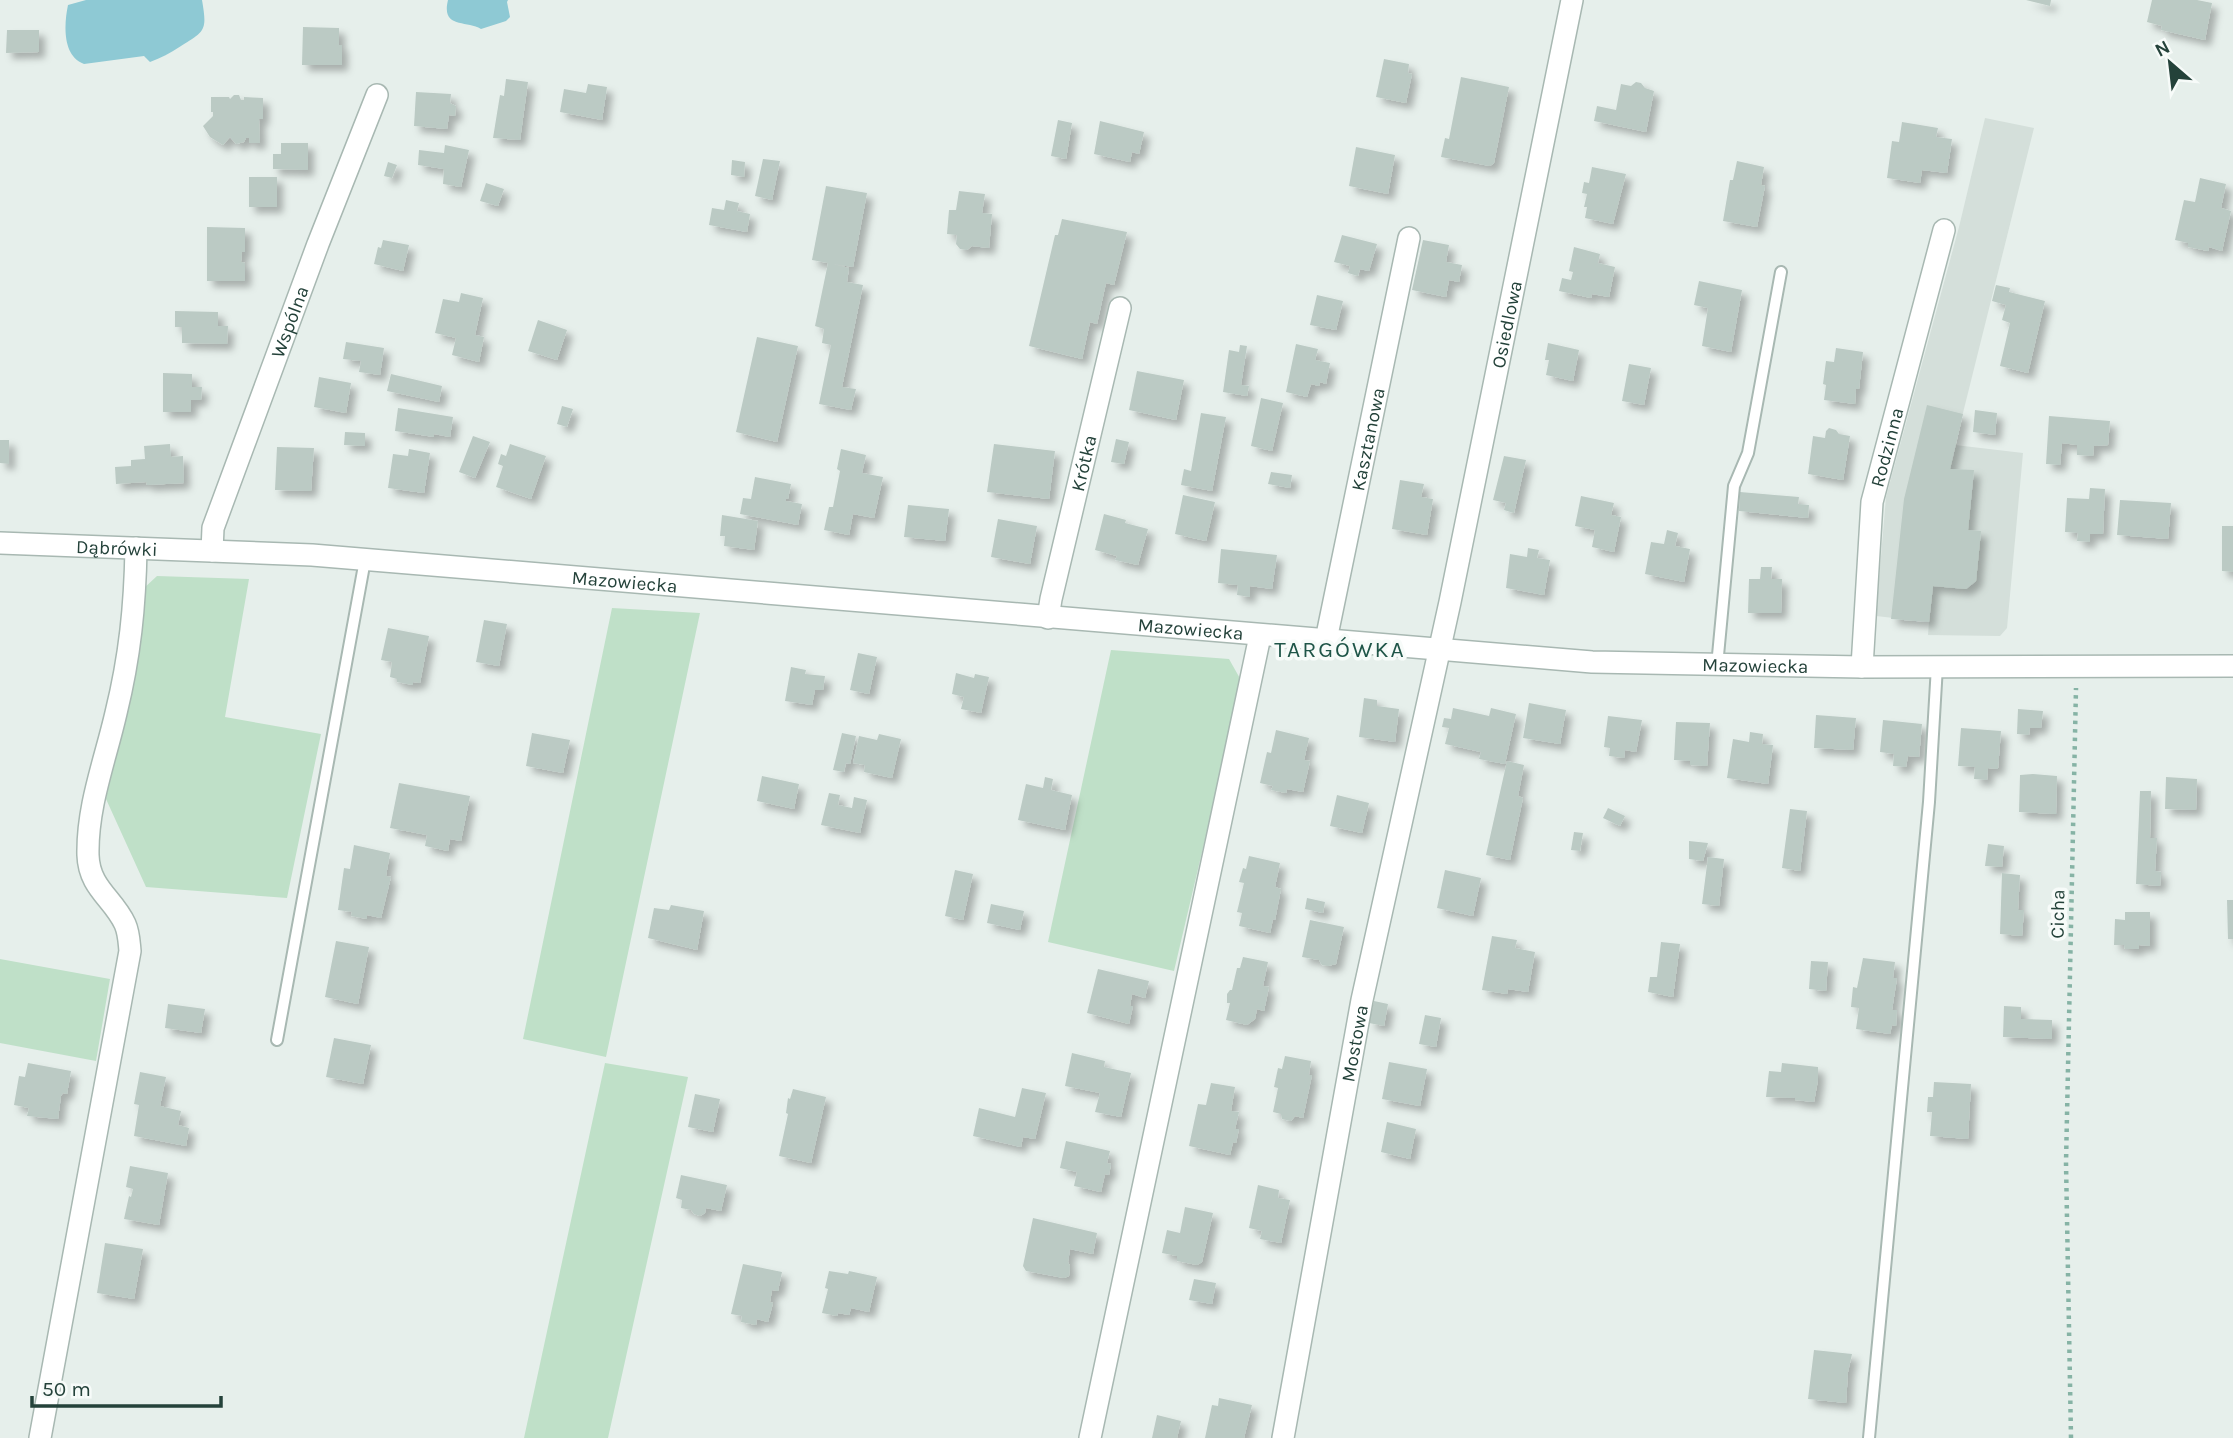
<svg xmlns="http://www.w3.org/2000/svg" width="2233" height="1438" font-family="Karla,sans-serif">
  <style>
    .built { fill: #d4dfda }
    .green { fill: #bfe0c8 }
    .water { fill: #8ec9d4 }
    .building { fill: #bbcac4; filter: url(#shadow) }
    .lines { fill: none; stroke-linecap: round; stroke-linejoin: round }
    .service-casing { stroke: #a8b8b2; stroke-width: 14 }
    .minor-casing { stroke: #a8b8b2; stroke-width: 24 }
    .tertiary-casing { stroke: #a8b8b2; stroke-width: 24 }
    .path { stroke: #86b3a5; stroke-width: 4.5; stroke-dasharray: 3.5 5; stroke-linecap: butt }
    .service { stroke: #fff; stroke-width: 10 }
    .minor { stroke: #fff; stroke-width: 21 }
    .tertiary { stroke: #fff; stroke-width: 21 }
    .labels { text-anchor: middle; stroke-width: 7; stroke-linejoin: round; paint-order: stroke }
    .street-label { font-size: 19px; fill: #24423a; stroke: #f7fbf9 }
    .quarter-label { font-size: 23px; letter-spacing: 2px; fill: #1f5548; stroke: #f7fbf9 }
  </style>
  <defs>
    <filter id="shadow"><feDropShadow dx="6" dy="6" stdDeviation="3.5" flood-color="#0004"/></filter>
  </defs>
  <rect width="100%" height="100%" fill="#e6efeb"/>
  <path class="built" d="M1985 118 2034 128 1955 445 2023 453 2007 628 2000 636 1928 635 1929 622 1876 616 1886 497 1959 227Z"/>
  <path class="green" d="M157 576 249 579 225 717 321 734 287 898 146 887 106 799 143 589Z
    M612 608 700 613 606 1057 523 1039Z
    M1111 650 1229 659 1242 682 1174 971 1048 942Z
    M0 959 110 979 96 1061 0 1043Z
    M605 1063 688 1077 608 1438H524Z"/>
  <path class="water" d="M86 0H202C207 30 206 31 181 46 170 53 161 58 150 62L144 56 84 64C62 56 64 24 68 5Z
    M448 0H508L507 2 510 17 506 21 481 29C466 20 441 29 448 0Z"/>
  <path class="building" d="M2026 0H2051L2050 6Z
    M2152 0H2197L2212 3 2205 40 2161 30 2162 26 2147 22Z
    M303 27 339 28V45H342V65H302Z
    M7 30H39V52L6 53Z
    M1384 59 1409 64 1408 73 1412 74 1406 103 1376 97Z
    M1461 77 1509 87 1494 163 1490 166 1441 157 1445 138 1449 139Z
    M506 79 528 82 520 140 493 138 500 95 504 96Z
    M1636 82 1641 83 1645 88 1654 91 1646 132 1594 121 1597 106 1616 110 1621 84 1631 86Z
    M588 84 607 87 602 120 560 112 564 89 586 93Z
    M416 92 451 94 450 103 456 106 455 116 449 115 447 129 414 126Z
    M234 95H239L241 100H244V97L263 98V119H259L260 143H249V138H246L244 142 236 144 230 137 223 145 210 137 203 126 213 116V112H211V97H229L230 99Z
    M1058 120 1072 123 1066 159 1051 156Z
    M1100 121 1144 132 1139 154 1132 152 1130 162 1094 154Z
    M1902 122 1938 128 1936 137 1952 139 1947 173 1922 170 1920 183 1887 178 1892 141 1899 142Z
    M281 143H308V170L273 169V154H281Z
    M445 145 469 150 461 187 443 184 444 169 418 165 419 150 444 153Z
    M1356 147 1395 155 1388 194 1349 186Z
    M763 159 780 161 772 200 755 196Z
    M732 160 745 162 744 177 731 175Z
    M1737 161 1764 167 1761 185 1765 186 1757 227 1723 221 1730 180H1733Z
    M388 162 397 165 392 178 384 176Z
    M1592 167 1626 174 1613 224 1585 218 1587 207H1584L1587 194 1582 193 1584 182 1589 183Z
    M249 177H277V207H249Z
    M2200 178 2226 184 2221 208 2231 211 2222 251 2209 247 2208 251 2188 247V243L2175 240 2184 200 2195 202Z
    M486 183 504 189 498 206 480 201Z
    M826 186 867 193 853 267 833 264 849 268 847 282 863 285 842 387 856 389 851 410 819 404 831 345 822 343 824 329 815 326 828 263 812 260Z
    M959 191 985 194 982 213 992 214 989 248 972 246 967 250 960 249 956 244 957 235 947 234 949 210H956Z
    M726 200 739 203 737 211 750 214 747 232 709 225 712 208 724 210Z
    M1062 219 1127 232 1114 285 1106 283 1097 324 1090 322 1082 359 1029 346 1055 235H1058Z
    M207 227 245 228V252H242L241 262 245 263V281H207Z
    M1342 235 1377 244 1369 271 1360 269 1358 276 1348 273 1350 266 1334 262Z
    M383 240 409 245 403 271 374 264 378 247 381 248Z
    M1423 240 1449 245 1446 262 1462 265 1459 282 1449 280 1446 297 1412 290Z
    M1574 247 1600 254 1598 263 1615 267 1609 297 1592 294 1591 298 1559 291 1562 278 1571 280 1573 272 1569 271Z
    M1699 281 1742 290 1731 352 1702 346 1708 308 1694 305Z
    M1996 285 2010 288 2009 292 2045 301 2028 373 2000 366 2010 323 2002 320 2006 305 1992 301Z
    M461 293 483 298 475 335 484 337 479 362 452 355 456 338 435 333 443 299 459 302Z
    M1317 295 1343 301 1336 330 1310 325Z
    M175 311 218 312V326H228L227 344 182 343V327H175Z
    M538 320 567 330 557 360 528 351Z
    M757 337 798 346 777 442 736 432Z
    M346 342 384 348 380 375 359 372 361 361 343 359Z
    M1548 343 1579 350 1573 381 1546 375 1549 360H1545Z
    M1296 344 1318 349 1315 360 1330 363 1326 384 1320 382 1319 386 1311 384 1307 397 1286 392Z
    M1240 345 1247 346 1241 385 1249 386 1247 396 1223 392 1229 350 1239 352Z
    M1836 348 1863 352 1859 389H1856L1855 404 1824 400 1826 385 1823 384 1826 361 1834 362Z
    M1629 364 1651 368 1644 405 1622 401Z
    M1137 371 1184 380 1176 420 1129 410Z
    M163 373 192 374V387H202L201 400H191V412H163Z
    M391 374 442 386 439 402 387 391Z
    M319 377 351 383 346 413 314 407Z
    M1261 398 1283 403 1272 451 1251 446Z
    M1927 405 1963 414 1950 469 1974 470 1968 530 1981 531 1976 581 1966 589 1933 586 1929 622 1891 619 1904 499Z
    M562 406 573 409 567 427 557 424Z
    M398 408 453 417 450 437 434 434V437L395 431Z
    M1975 410 1997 413 1995 435 1973 432Z
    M1201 413 1226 417 1212 491 1181 485 1184 469 1191 471Z
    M2049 416 2110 421 2108 445 2094 446 2093 456 2077 455V445L2062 443 2060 465 2046 464Z
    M1829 428 1836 430 1839 434 1850 436 1843 480 1808 474 1813 436 1825 438 1826 431Z
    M345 432 365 433V446L344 445Z
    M473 436 490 442 475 478 459 472Z
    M1116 439 1129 442 1124 464 1111 462Z
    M0 440H9V464L0 463Z
    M170 444 171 457 183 456 184 483 147 485 146 482 116 484 115 467 131 466V460L145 459 144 446Z
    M510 444 546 456 531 499 496 487 503 466 498 464 501 454 506 456Z
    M994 444 1055 451 1049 499 987 492Z
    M277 447 314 448 311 491 275 490Z
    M409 449 430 453 424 493 388 488 393 454 408 456Z
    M841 449 866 455 862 473 883 477 874 518 853 514 849 535 824 530 829 507H833L840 471 837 469Z
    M1504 456 1526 460 1514 513 1504 510 1506 503 1493 500Z
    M1271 472 1292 475 1290 488 1268 484Z
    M755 477 791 484 788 499 786 498V501L802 504 798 525 740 514 743 498 751 499Z
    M1400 480 1424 484 1421 497 1433 499 1427 535 1392 529Z
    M2090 488 2105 489 2103 534H2090V542L2077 541 2078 533 2065 532 2067 498 2089 499Z
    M1740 492 1799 497 1798 504 1809 505 1808 518 1739 511Z
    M1183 495 1215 502 1206 541 1175 534Z
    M1581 496 1614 503 1611 515 1621 517 1614 552 1592 547 1595 530 1575 526Z
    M2120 500 2171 503 2168 539 2117 535Z
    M908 505 949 509 945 541 904 537Z
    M1104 514 1126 520 1125 523 1148 529 1138 565 1115 560 1117 556 1095 550Z
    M722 515 758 521 754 550 724 546 725 536H720Z
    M998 519 1037 526 1030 564 991 557Z
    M2222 526H2233V572L2222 571Z
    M1667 530 1678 533 1675 546 1690 549 1684 582 1645 574 1651 542 1664 544Z
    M1528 548 1539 550 1537 558 1550 560 1544 595 1506 588 1510 554 1527 557Z
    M1221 549 1277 555 1272 589 1250 586V597L1237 595 1238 585 1218 583Z
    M1761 567H1772L1771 579H1782L1781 613H1748L1749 579H1760Z
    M484 620 507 624 499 666 476 662Z
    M388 628 429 636 420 683 413 682V685L397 682V679L390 677 392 662 381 660Z
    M858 653 877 657 869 694 850 690Z
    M791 667 806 670 805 674 825 676 823 690H815L812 705 785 701Z
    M956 673 974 678 975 674 989 677 981 713 961 709 964 697 952 694Z
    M1364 698 1377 700V706L1399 709 1395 742 1359 737Z
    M1529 703 1566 710 1560 744 1523 738Z
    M1453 708 1489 716 1491 708 1516 714 1505 764 1479 759 1481 752 1445 744 1449 728 1442 727 1444 718 1451 719Z
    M2018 709 2043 711 2041 728H2030L2029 735 2017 734Z
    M1816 715 1856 718 1853 750 1814 748Z
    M1608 716 1642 720 1636 752 1625 750 1624 758 1609 756 1610 748 1604 747Z
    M1883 720 1922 724 1919 757 1908 756 1906 767 1893 766 1894 754 1880 752Z
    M1676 722 1710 723 1707 766 1690 765V761L1674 760Z
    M1961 728 2001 731 1998 769 1988 768 1987 780 1974 779 1975 767 1958 766Z
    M1276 730 1309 738 1304 760 1310 761 1303 792 1287 789 1286 793 1271 790 1273 786 1260 783 1267 752 1271 753Z
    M1750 732 1763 734 1762 744 1773 745 1768 784 1727 778 1733 739 1749 742Z
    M532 733 570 740 563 773 526 766Z
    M842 733 856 736 850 764 846 763 844 772 833 770Z
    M879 734 901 739 892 778 864 772 865 765 853 763 859 736 877 740Z
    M1507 761 1524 765 1518 796 1523 798 1510 860 1486 855Z
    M2033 774 2057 776 2056 814 2019 812 2020 775Z
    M762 776 799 784 794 809 757 801Z
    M1045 777 1053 779 1051 790 1072 795 1065 830 1018 820 1026 784 1043 788Z
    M2166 777 2197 779 2196 810 2165 809Z
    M399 783 470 796 461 841 450 839 448 851 425 846 427 835 390 828Z
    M2140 791H2151L2150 838H2157L2155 871 2161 872 2160 886 2136 884Z
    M829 793 840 795 838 805 852 808 854 797 867 800 860 833 821 825Z
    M1337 795 1369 803 1362 833 1330 826Z
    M1608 808 1625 816 1620 826 1603 818Z
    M1790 809 1807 811 1800 871 1782 868Z
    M1574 832 1583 833 1580 851 1571 850Z
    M1689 841 1708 843 1703 861 1689 859Z
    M1988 844 2004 846 2002 867 1985 866Z
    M354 845 390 853 386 876 391 877 381 918 367 915V919L351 916 352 912 338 910 344 868 350 869Z
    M1249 856 1280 863 1275 887 1281 889 1275 920 1273 919 1270 933 1239 926 1242 913 1237 912 1244 883 1239 882 1243 868 1246 869Z
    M1708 857 1724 859 1719 906 1702 904Z
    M955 870 973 874 963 920 945 916Z
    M1445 870 1481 878 1473 916 1437 908Z
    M2002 873 2020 875 2018 910H2024L2022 936 2000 934Z
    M1307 898 1325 902 1323 913 1305 909Z
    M2227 900H2233V939H2228Z
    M991 904 1024 911 1020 930 987 923Z
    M671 905 704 911 697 950 648 938 654 908 669 910Z
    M2125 912H2150V946L2139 945V949H2125L2124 945H2114L2115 919 2125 920Z
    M1310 920 1344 927 1336 964 1328 966 1322 965 1319 960 1302 957Z
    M1492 936 1517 940 1515 948 1535 952 1528 992 1508 989 1507 994 1482 990Z
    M336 941 369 947 358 1004 325 997Z
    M1661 942 1680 944 1673 997 1648 992 1650 977H1657Z
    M1243 957 1268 962 1263 986 1269 987 1264 1011 1257 1009 1255 1019 1247 1025 1226 1020 1230 1003H1227V994L1230 990H1232L1237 968H1240Z
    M1863 958 1895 962 1893 978H1897L1892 1010H1897L1896 1026 1892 1025 1890 1034 1856 1029 1859 1008 1851 1007 1853 987 1857 988Z
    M1811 961 1828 962 1826 991 1809 989Z
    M1098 969 1149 981 1145 998 1132 994 1130 1006H1133L1129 1024 1087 1013Z
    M1374 1001 1388 1004 1384 1026 1369 1023Z
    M168 1004 205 1009 201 1033 165 1028Z
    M2004 1006 2021 1007V1019L2052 1020V1039L2003 1037Z
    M1425 1015 1441 1018 1436 1047 1419 1044Z
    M334 1038 371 1045 363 1084 326 1077Z
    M1072 1053 1105 1061 1104 1067 1131 1073 1121 1117 1095 1112 1100 1093 1065 1086Z
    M1285 1056 1311 1061 1309 1075H1312L1303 1118 1295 1116 1291 1121 1282 1119 1281 1114 1273 1112 1278 1088 1274 1087 1278 1068 1282 1069Z
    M1389 1062 1427 1069 1420 1106 1382 1099Z
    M28 1063 71 1071 67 1094 63 1093 61 1096 58 1119 27 1116 29 1108 14 1105 19 1076 25 1077Z
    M1782 1063 1818 1067V1080L1814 1102 1795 1100V1098L1766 1097 1769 1071 1781 1072Z
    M140 1072 166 1077 160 1106 181 1111 178 1125 189 1128 186 1146 134 1136 139 1105 134 1104Z
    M1934 1082 1971 1084 1968 1139 1930 1136 1932 1112H1927L1928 1097H1933Z
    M1211 1083 1235 1087 1231 1111 1239 1112 1235 1129H1239L1236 1143 1233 1142 1230 1155 1189 1146 1198 1104 1206 1105Z
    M1022 1088 1046 1093 1035 1139 1023 1137 1021 1147 973 1136 979 1108 1015 1117Z
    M793 1089 826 1097 811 1163 779 1156 788 1114 786 1113 788 1098 790 1099Z
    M695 1094 720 1099 713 1132 688 1127Z
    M1387 1122 1416 1129 1410 1159 1381 1152Z
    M1066 1141 1110 1151 1107 1163 1111 1164 1109 1175 1105 1174 1101 1192 1074 1186 1077 1172 1060 1168Z
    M130 1166 168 1173 159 1225 124 1219 129 1196 131 1197 133 1189 126 1187Z
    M681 1175 727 1185 721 1211 706 1208 705 1213 700 1216 694 1214 691 1210 681 1208 682 1200 676 1198Z
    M1258 1185 1279 1190 1278 1198 1290 1200 1281 1243 1260 1239 1262 1231 1249 1228Z
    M1185 1207 1213 1213 1202 1262 1197 1265 1177 1261V1256L1162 1253 1167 1230 1180 1233Z
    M1033 1218 1097 1233 1093 1254 1070 1249 1068 1262 1070 1266 1069 1276 1064 1278 1026 1271 1023 1266Z
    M105 1243 143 1249 134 1299 97 1293Z
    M743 1264 782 1272 778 1291 772 1290 770 1302 773 1303 768 1322 757 1319 756 1325 741 1322 742 1316 731 1314Z
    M829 1271 848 1274 849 1271 877 1277 869 1312 851 1308 849 1315 838 1313 837 1316 822 1313 828 1289 825 1288Z
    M1194 1279 1216 1283 1212 1304 1189 1300Z
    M1814 1350 1852 1354 1848 1372 1846 1403 1808 1399Z
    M1219 1398 1252 1405 1244 1438H1205L1212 1405 1218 1406Z
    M1157 1415 1181 1421 1177 1438H1152Z"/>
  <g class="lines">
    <defs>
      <path id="service" d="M1717 666 1734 486 1748 453 1781 272
        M277 1040 365 560
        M1869 1438 1929 802 1937 666"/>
      <g id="minor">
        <path id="s1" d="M212 551 213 528 318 244 377 95"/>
        <path id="s2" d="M1048 618 1051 599 1120 308"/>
        <path id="s3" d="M1326 640 1409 238"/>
        <path id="s4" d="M1862 667 1872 502 1944 230"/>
        <path d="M40 1438 130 951C129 941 129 933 125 924 113 898 89 888 88 855 87 806 105 761 116 713 130 656 135 606 136 548"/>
        <path d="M1090 1438 1260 636"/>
        <path id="s5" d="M1283 1438 1362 1000 1450 602 1572 0"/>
      </g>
      <g id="tertiary">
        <path id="s6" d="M0 543 312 555 1592 662 1862 667 2233 666"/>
      </g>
    </defs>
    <use href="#service" class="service-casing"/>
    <use href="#minor" class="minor-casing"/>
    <use href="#tertiary" class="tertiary-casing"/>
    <path class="path" d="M2071 1438 2066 1163 2076 688"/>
    <use href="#service" class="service"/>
    <use href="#minor" class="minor"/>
    <use href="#tertiary" class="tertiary"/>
  </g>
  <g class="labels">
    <g class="street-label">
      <text dy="7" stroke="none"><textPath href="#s1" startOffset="243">Wspólna</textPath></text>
      <text dy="7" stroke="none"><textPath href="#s5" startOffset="1136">Osiedlowa</textPath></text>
      <text dy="7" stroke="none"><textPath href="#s3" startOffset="205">Kasztanowa</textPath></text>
      <text dy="7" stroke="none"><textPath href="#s4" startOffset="222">Rodzinna</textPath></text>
      <text dy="7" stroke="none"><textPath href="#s2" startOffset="159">Krótka</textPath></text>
      <text dy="7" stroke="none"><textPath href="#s6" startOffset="117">Dąbrówki</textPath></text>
      <text dy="7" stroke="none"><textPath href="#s6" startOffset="626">Mazowiecka</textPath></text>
      <text dy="7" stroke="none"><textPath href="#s6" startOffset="1194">Mazowiecka</textPath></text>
      <text dy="7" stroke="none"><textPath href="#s6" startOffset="1760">Mazowiecka</textPath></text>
      <text transform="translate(2057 914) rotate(-89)" y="7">Cicha</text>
      <text dy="7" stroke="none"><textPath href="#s5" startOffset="401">Mostowa</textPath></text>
    </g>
    <g class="quarter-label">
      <text x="1340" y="657">TARGÓWKA</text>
    </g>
  </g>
  <g transform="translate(2170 63) rotate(332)" stroke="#f7fbf9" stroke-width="5" paint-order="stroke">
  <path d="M0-5L12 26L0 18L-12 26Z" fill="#24423a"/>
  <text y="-10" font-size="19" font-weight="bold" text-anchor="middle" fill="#24423a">N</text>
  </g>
  <path d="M32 1396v10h189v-10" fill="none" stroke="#24423a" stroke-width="3.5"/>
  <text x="42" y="1396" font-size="21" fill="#24423a" stroke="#f7fbf9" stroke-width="5" paint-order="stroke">50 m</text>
</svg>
